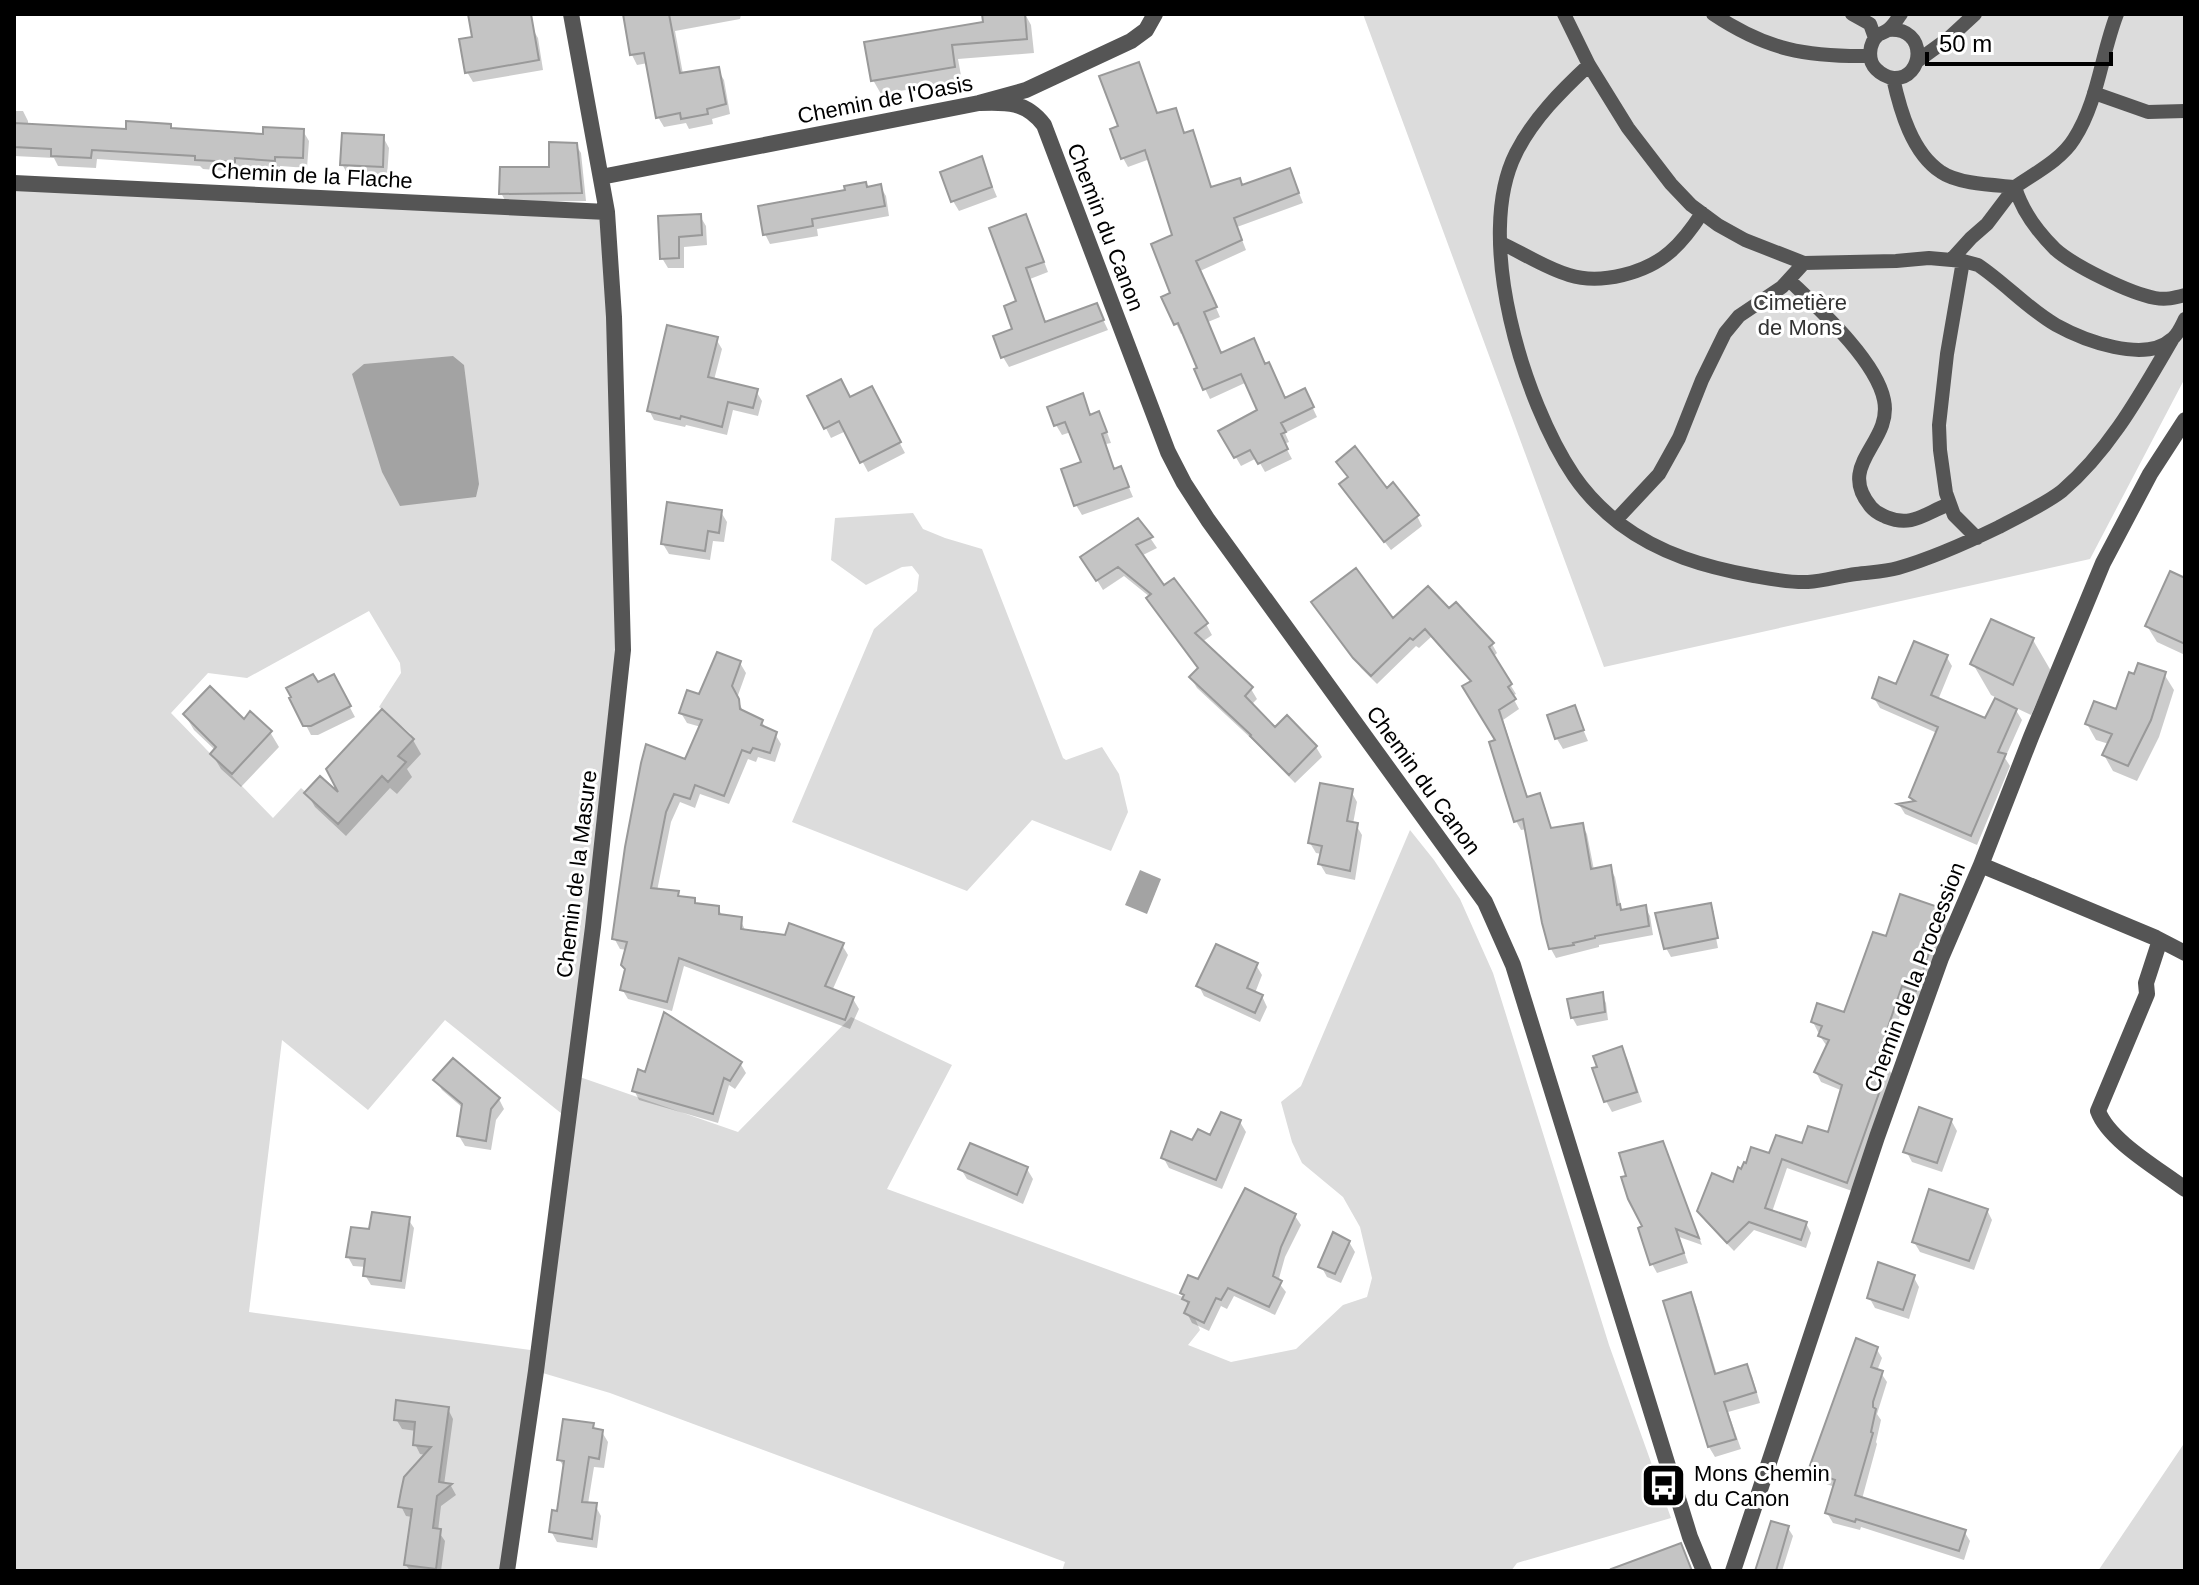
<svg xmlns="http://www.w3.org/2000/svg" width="2199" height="1585" font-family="Helvetica,sans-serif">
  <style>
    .green { fill: #dcdcdc; fill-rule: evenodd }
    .water { fill: #a3a3a3 }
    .shadow { fill: #0003 }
    .building { fill: #c4c4c4; stroke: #999; stroke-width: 2 }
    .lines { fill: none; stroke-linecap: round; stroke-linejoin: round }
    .service { stroke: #555; stroke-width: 14 }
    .minor { stroke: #555; stroke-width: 16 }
    .labels { text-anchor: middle; stroke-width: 6; stroke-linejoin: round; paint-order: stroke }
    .street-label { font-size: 22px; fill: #000; stroke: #fff }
    .park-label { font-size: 22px; fill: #333; stroke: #fff }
    .poi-label { font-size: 22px; fill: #000; stroke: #fff; text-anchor: start }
  </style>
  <rect width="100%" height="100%" fill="#fff"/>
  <path class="green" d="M1363 14H2185V378L2090 559 1604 667Z
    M14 183 607 212 623 650 574 1075 738 1132 851 1017 952 1065 887 1189 1186 1298 1200 1330 1188 1345 1231 1362 1296 1349 1343 1305 1367 1297 1372 1278 1360 1227 1343 1197 1302 1163 1292 1142 1281 1102 1301 1086 1410 830 1434 860 1460 899 1493 973 1609 1345 1671 1518 1517 1563 1511 1571H1062L1065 1562 610 1393 536 1371 507 1571H14ZM369 611 400 663 401 673 379 707 411 734 335 817 301 788 273 818 171 713 208 673 247 678ZM445 1020 567 1118 538 1351 249 1312 282 1040 368 1110Z
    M913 513 923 529 945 538 982 549 1063 758 1066 760 1102 747 1119 774 1128 812 1111 851 1032 820 967 891 792 822 874 629 917 591 919 575 912 566 902 567 866 585 831 560 835 518Z
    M2185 1442V1571H2098Z"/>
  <path class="water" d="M453 356 464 365 479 484 476 497 400 506 382 472 352 374 364 364Z
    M1140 870 1161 879 1147 914 1125 905Z"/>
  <path class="shadow" d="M470 14H515L532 28 538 38 543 70 473 82 467 72 474 39Z
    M622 14H741L740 19 675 31 683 74 718 70 724 80 730 114 712 119 713 124 689 129 686 123 664 127 658 117 648 63 637 65 632 55 626 22Z
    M984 14H1025L1031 25 1034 53 958 59 962 81 881 94 873 80 985 24Z
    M1138 64 1143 74 1158 115 1175 111 1185 135 1192 132 1197 142 1212 189 1239 181 1243 187 1294 180 1303 203 1237 227 1246 250 1200 271 1220 317 1208 322 1222 355 1265 366 1285 401 1309 400 1317 417 1285 433 1289 442 1284 444 1292 459 1265 472 1257 458 1241 466 1221 432 1260 411 1247 382 1210 399 1196 370 1200 369 1184 332 1181 334 1164 298 1173 294 1175 236 1150 159 1128 167 1123 158 1121 127Z
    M14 111H23L28 121V126L128 131 172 130 265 136 303 131 309 141 307 168 280 166V170L240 168V172L203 169 200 166 97 159 96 168 58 166 54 158 14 156Z
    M383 137 389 148 387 177 348 175 342 164Z
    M576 145 581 153 586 201 506 202 501 193 551 169Z
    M981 159 997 197 959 211 953 201Z
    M880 186 886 196 889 216 817 229 818 236 770 244 765 234 867 188Z
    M700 216 706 226 707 245 684 247V268H668L662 258 660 218Z
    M1025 217 1031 227 1048 272 1030 279 1046 323 1096 305 1108 330 1009 367 1003 357 1015 330Z
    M716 339 722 349 714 380 756 391 762 401 758 416 733 410 727 435 686 425 685 427 654 420 649 410Z
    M1082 396 1091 416 1098 414 1104 424 1111 443 1106 444 1115 471 1121 469 1133 497 1082 515 1076 505 1083 463 1071 432 1062 435 1056 425Z
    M810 397 850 400 876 399 905 453 868 472 846 431 831 438Z
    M1387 491 1417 516 1422 526 1391 550 1347 494Z
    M721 512 727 522 724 542 713 541 710 560 669 554 663 544Z
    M1138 520 1157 548 1141 556 1163 588 1173 580 1206 624 1212 635 1202 642 1251 689 1257 699 1251 705 1275 730 1316 747 1322 757 1295 783 1255 742 1197 688 1191 678 1199 669 1150 597 1124 576 1103 590 1089 567Z
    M2185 580V655L2157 642 2147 626Z
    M1319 611 1393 621 1449 611 1492 644 1497 653 1493 657 1516 694 1512 696 1519 709 1503 720 1528 799 1539 795 1544 804 1552 830 1582 825 1587 834 1594 870 1610 868 1615 877 1622 912 1645 907 1650 916 1653 935 1599 945V947L1556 958 1551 949 1527 829 1521 830 1516 821 1491 744 1498 742 1472 682 1431 637 1419 648 1416 646 1377 684 1361 668Z
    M2033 640 2051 671 2031 715 2014 707 2022 720 2005 758 2010 766 1977 845 1905 814 1900 806 1915 803 1911 797 1937 733 1880 708 1874 698 1897 687 1946 656 1952 666 1938 700 1986 720 1997 698 1991 695 1973 664Z
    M740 663 746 673 737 698 743 711 762 722 767 730 775 734 781 744 775 762 758 757 756 762 748 759 729 804 700 794 695 808 680 802 671 822 657 891 678 893 681 899 694 900 697 905 718 908 723 917 740 919 746 932 842 945 848 955 832 991 853 999 859 1009 850 1029 684 966 672 1011 628 999 622 989 627 971V950L620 949 614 938 701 727 687 723 681 713Z
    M2164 674 2174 690 2159 737 2137 781 2113 771 2104 755 2109 744 2096 740 2087 724 2117 712Z
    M318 685 339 687 355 717 318 735H311L292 698Z
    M1574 708 1588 741 1563 749 1557 739 1550 716Z
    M185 715 244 722 270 732 279 747 241 787 221 769 212 754 215 750 194 730Z
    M413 740 421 754 407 769 412 777 397 794 390 788 346 836 315 807 307 793 343 800Z
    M1351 791 1357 802 1353 824 1356 825 1362 835 1355 880 1326 874 1320 864 1322 854 1316 853 1310 843Z
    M1710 905 1714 912H1711L1718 948 1671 957 1666 948Z
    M1942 911 1948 920 1921 999 1907 995 1883 1066 1888 1067 1893 1077 1852 1191 1787 1168 1772 1212 1806 1223 1811 1233 1806 1248 1754 1230 1734 1251 1705 1221 1699 1211 1734 1185 1747 1165 1829 1135 1843 1091 1821 1082 1816 1072 1828 1046 1826 1045 1820 1036 1821 1033 1818 1032 1813 1022 1845 1014 1887 938Z
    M1256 965 1262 975 1255 993 1262 996 1267 1007 1260 1022 1204 996 1199 986Z
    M1602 994 1606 1003 1608 1020 1577 1026 1572 1017Z
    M1621 1048 1627 1058 1642 1102 1612 1112 1606 1101Z
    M740 1063 746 1073 735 1089 729 1085 718 1123 639 1100 634 1090 646 1074Z
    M436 1080 499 1099 504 1109 496 1120 491 1150 465 1146 459 1136 463 1108 442 1090Z
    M1951 1120 1957 1131 1942 1172 1912 1162 1906 1151Z
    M1240 1122 1246 1132 1222 1189 1169 1168 1163 1157 1193 1143 1211 1138Z
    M1662 1143 1667 1153 1702 1245 1679 1237 1688 1263 1657 1273 1652 1264 1645 1227Z
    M961 1169H1027L1033 1179 1023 1204 967 1179Z
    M1987 1210 1992 1220 1974 1270 1920 1252 1914 1242Z
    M1295 1216 1301 1225 1285 1257 1278 1282 1286 1292 1275 1315 1234 1296 1227 1309 1221 1306 1209 1331 1192 1323 1187 1313 1189 1307 1182 1293Z
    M408 1219 414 1228 405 1289 371 1285 365 1275 366 1267 353 1266 348 1257 371 1231Z
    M1349 1242 1355 1252 1341 1283 1327 1277 1321 1266Z
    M1913 1276 1919 1287 1909 1319 1875 1308 1869 1297Z
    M1690 1294 1696 1305 1717 1375 1746 1366 1752 1376 1760 1403 1728 1412 1741 1449 1715 1457 1709 1447Z
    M1876 1348 1882 1358 1877 1371 1881 1373 1887 1382 1877 1414 1881 1420 1876 1442 1877 1444 1862 1499 1964 1531 1970 1541 1964 1560 1861 1527 1860 1530 1833 1523 1827 1513 1835 1487 1815 1480 1810 1470Z
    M448 1409 453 1419 444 1485 451 1486 456 1495 441 1506 438 1531 445 1541 441 1571H410L406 1565 412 1517 406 1516 401 1506 426 1455 420 1454 415 1444 416 1431 402 1429 396 1419Z
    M593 1425 596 1431 602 1432 608 1442 604 1468 594 1467 588 1504 595 1505 601 1516 597 1548 557 1542 551 1531 558 1513 565 1469 559 1459Z
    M1788 1528 1793 1536 1782 1571H1757Z"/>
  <path class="building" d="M468 14H531L539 60 465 73 459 39 472 37Z
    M623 14H669L680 73 719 67 726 104 707 109 708 114 681 119 680 113 656 118 644 53 630 55Z
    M982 14H1025L1027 39 952 45 955 67 871 81 864 42 983 22Z
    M1139 62 1157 113 1176 108 1184 133 1193 130 1211 187 1240 178 1242 185 1290 168 1299 193 1234 218 1242 240 1196 261 1217 307 1204 312 1221 353 1254 338 1265 364 1269 362 1285 398 1305 388 1314 407 1281 423 1286 432 1281 434 1288 449 1258 464 1250 450 1234 458 1218 431 1257 410 1241 374 1203 390 1194 369 1197 368 1178 323 1174 325 1161 297 1170 293 1151 244 1172 235 1145 150 1121 159 1110 129 1118 126 1099 76Z
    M126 121 171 124V128L263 134V127L304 129 303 158 275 157V161L235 158V162L195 160V156L92 150 91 158 51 156V149L14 147V123L126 129Z
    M342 133 384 135 383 167 340 165Z
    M549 142 577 143 582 193 499 194 500 167H549Z
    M982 156 992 187 951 202 940 172Z
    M866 182 867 187 881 184 885 206 812 219 813 226 763 235 758 206 845 190 844 186Z
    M701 214 702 235 679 237V258L660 259 658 216Z
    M1026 214 1044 262 1026 268 1045 322 1097 303 1104 320 1001 358 993 336 1012 329 1004 306 1016 301 989 228Z
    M667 325 718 337 708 377 758 389 753 408 728 402 722 427 681 416 680 419 647 411Z
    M841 379 850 397 872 386 901 442 860 463 839 421 824 429 807 396Z
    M1083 393 1090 415 1099 411 1107 432 1102 434 1114 469 1121 466 1129 487 1074 506 1061 469 1081 462 1065 422 1054 426 1047 407Z
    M1355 446 1387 488 1393 482 1419 515 1384 542 1339 484 1348 477 1336 462Z
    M667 502 722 510 719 533 708 531 705 551 661 544Z
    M1138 518 1153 537 1136 545 1164 585 1174 578 1208 623 1195 633 1253 687 1245 696 1275 727 1287 715 1317 746 1289 775 1250 736 1251 735 1189 677 1198 668 1146 598 1151 594 1118 567 1096 581 1080 557Z
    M1356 568 1393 618 1428 586 1449 608 1456 602 1494 643 1489 647 1512 684 1508 687 1516 699 1499 710 1527 797 1540 793 1551 828 1583 823 1591 869 1611 865 1617 905 1620 904 1621 910 1646 905 1649 926 1595 936V938L1573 943 1574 945 1549 949 1542 923 1523 819 1514 822 1489 742 1495 740 1462 686 1471 681 1425 629 1413 640 1410 638 1371 676 1353 658 1311 602Z
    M2170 571 2185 578V644L2145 626Z
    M1991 619 2034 638 2013 685 1970 664Z
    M1914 641 1948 655 1931 695 1985 718 1995 698 2017 709 1998 752 2006 754 1971 836 1897 804 1915 801 1909 797 1938 727 1872 698 1879 677 1896 684Z
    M717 652 741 661 732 686 739 699 740 709 763 720 761 725 777 732 770 753 753 748 750 753 742 750 724 796 695 785 690 799 674 794 666 812 651 888 679 891 678 896 695 898V903L719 906V914L742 917 741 929 785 935 789 923 844 943 825 986 854 997 845 1020 679 958 667 1002 620 990 625 969 621 965 627 942 612 939 625 847 641 763 646 744 685 759 702 720 679 713 687 690 699 694Z
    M2138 663 2166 672 2151 720 2128 766 2102 755 2112 734 2085 724 2094 701 2116 709 2129 672 2134 674Z
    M313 674 318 682 334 674 351 706 311 726H303L289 698 291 697 286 688Z
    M210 686 244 719 250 711 272 731 232 774 210 754 216 747 183 714Z
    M1575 705 1584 730 1555 739 1547 715Z
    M382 709 414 739 398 756 406 762 388 782 382 776 338 824 304 793 320 776 338 792 326 769Z
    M1320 783 1353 789 1347 821 1358 823 1350 871 1318 864 1322 846 1308 843Z
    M1900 894 1944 909 1916 991 1902 986 1876 1062 1889 1065 1847 1183 1782 1159 1765 1208 1807 1222 1801 1240 1749 1222 1727 1243 1697 1211 1712 1173 1733 1182 1738 1167 1741 1169 1744 1162 1746 1163 1751 1147 1769 1153 1776 1135 1802 1143 1808 1126 1828 1132 1842 1085 1814 1072 1829 1040 1818 1036 1822 1026 1811 1022 1817 1003 1844 1012 1873 932 1886 936Z
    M1711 903 1718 938 1664 949 1655 913Z
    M1216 944 1258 963 1247 988 1263 995 1255 1013 1196 986Z
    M1603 992 1605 1012 1571 1018 1567 999Z
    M664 1012 742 1062 730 1081 724 1078 713 1114 632 1091 638 1069 645 1072Z
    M1622 1046 1637 1092 1604 1102 1592 1068 1597 1067 1593 1056Z
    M453 1058 500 1098 491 1109 486 1141 457 1136 462 1104 433 1080Z
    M1919 1107 1952 1119 1937 1163 1903 1152Z
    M1221 1112 1241 1120 1216 1180 1161 1158 1171 1131 1192 1140 1198 1129 1210 1135Z
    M1663 1141 1699 1238 1676 1229 1684 1253 1650 1265 1638 1228 1642 1226 1628 1199 1621 1177 1626 1176 1619 1153Z
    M970 1143 1028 1167 1017 1195 958 1169Z
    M1245 1188 1296 1214 1281 1247 1273 1276 1282 1281 1269 1307 1228 1288 1221 1300 1216 1298 1204 1323 1184 1313 1189 1302 1182 1299 1184 1295 1180 1293 1188 1275 1198 1279Z
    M1929 1189 1988 1209 1969 1261 1912 1242Z
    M372 1212 410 1217 401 1281 363 1276 365 1259 346 1257 351 1227 369 1229Z
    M1333 1232 1350 1241 1335 1274 1318 1267Z
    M1878 1262 1915 1275 1903 1310 1867 1298Z
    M1691 1292 1715 1374 1747 1364 1756 1392 1724 1402 1736 1439 1708 1447 1663 1301Z
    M1856 1338 1878 1347 1871 1367 1883 1371 1873 1402V1407L1876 1409 1871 1432 1873 1433 1855 1495 1966 1530 1959 1551 1856 1519 1855 1522 1825 1513 1835 1480 1808 1471Z
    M396 1400 449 1407 439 1482 452 1484 437 1496 433 1528 441 1529 436 1569 404 1565 412 1509 398 1507 401 1491 404 1477 431 1447 413 1445 415 1422 394 1420Z
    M563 1419 594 1423 593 1428 603 1430 599 1459 589 1457 582 1502 597 1503 592 1539 549 1532 552 1510 557 1511 564 1461 557 1460Z
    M1771 1521 1789 1526 1776 1571H1755Z
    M1681 1543 1692 1571H1612L1611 1569Z"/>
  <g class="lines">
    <path class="service" d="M1564 14 1589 65 1628 128 1671 184 1691 205 1718 225 1745 240 1804 263 1896 261 1929 258 1963 261 1978 265C2005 283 2028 309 2056 325 2083 340 2145 364 2172 339 2178 335 2182 325 2185 319
      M1713 14C1767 50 1806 57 1870 56
      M1852 14 1870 24 1875 38
      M2117 14C2101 55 2098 102 2074 139 2061 160 2035 173 2015 187 2022 211 2037 231 2055 249 2074 266 2129 293 2155 298 2166 300 2174 298 2185 295
      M1888 30C1928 26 1925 80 1893 78 1887 77 1880 73 1876 69 1867 60 1869 43 1878 35 1882 33 1886 32 1889 29 1894 25 1897 19 1901 14
      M1916 62 1949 38 1975 14
      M1589 65C1561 91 1533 119 1516 153 1473 238 1524 402 1574 476 1587 495 1602 510 1620 524 1660 554 1705 567 1754 576 1771 579 1791 583 1808 582 1824 581 1840 576 1856 574 1870 572 1884 572 1898 568 1933 558 1966 543 1999 527 2019 516 2044 505 2062 491 2110 450 2141 393 2172 340
      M1893 78C1900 110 1912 153 1941 172 1958 184 1994 185 2015 187L1987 224 1971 238 1952 259
      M2094 93 2148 112 2185 111
      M1501 243C1523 253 1545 268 1569 275 1601 285 1646 273 1670 252 1683 241 1693 227 1702 213
      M1963 261 1947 354 1939 425 1940 450 1946 493 1954 515 1977 538
      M1789 280C1818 308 1876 360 1884 400 1893 443 1835 464 1871 507 1876 513 1880 514 1886 517 1913 528 1926 512 1950 504
      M1616 520 1659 474 1679 438 1702 380 1725 333 1739 316 1782 287 1804 263"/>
    <path class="minor" d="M979 103C1006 102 1026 101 1044 125L1168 452 1184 483 1208 520 1485 902 1513 965 1690 1537 1704 1571
      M601 177 979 103 1026 90 1131 41 1146 30 1155 14
      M14 183 607 212
      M1981 865 2156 938 2185 953
      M2160 940 2146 983 2147 994 2098 1111C2109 1141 2159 1169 2185 1189
      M507 1571 536 1371 593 927 623 650 614 317 607 212 571 14
      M1733 1571 1877 1137 1941 958 1981 865 2031 737 2103 563 2150 474 2185 420"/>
  </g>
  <defs>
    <symbol id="bus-square" viewBox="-11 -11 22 22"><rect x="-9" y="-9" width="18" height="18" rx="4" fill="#000" stroke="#fff"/><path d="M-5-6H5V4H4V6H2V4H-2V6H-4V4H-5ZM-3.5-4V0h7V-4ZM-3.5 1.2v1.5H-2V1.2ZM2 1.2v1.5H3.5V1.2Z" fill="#fff"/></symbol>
  </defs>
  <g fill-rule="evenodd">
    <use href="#bus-square" x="1638" y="1460" width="51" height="51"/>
  </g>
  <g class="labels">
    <g class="street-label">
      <text transform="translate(885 99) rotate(-11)" y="8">Chemin de l'Oasis</text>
      <text transform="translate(312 175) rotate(3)" y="8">Chemin de la Flache</text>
      <text transform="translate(1106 227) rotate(69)" y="8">Chemin du Canon</text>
      <text transform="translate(1424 780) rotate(54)" y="8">Chemin du Canon</text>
      <text transform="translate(576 874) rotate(-83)" y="8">Chemin de la Masure</text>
      <text transform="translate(1914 977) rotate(-69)" y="8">Chemin de la Procession</text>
    </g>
    <g class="park-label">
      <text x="1800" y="310">Cimetière<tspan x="1800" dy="25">de Mons</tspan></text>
    </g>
    <g class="poi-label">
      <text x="1694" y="1481">Mons Chemin<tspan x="1694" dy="25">du Canon</tspan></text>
    </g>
  </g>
  <rect width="2199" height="1585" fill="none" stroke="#000000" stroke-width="32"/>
  <path d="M1927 52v12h184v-12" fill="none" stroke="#000000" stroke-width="4"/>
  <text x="1939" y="52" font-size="24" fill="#000000" stroke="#ffffff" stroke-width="6" paint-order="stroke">50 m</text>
</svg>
